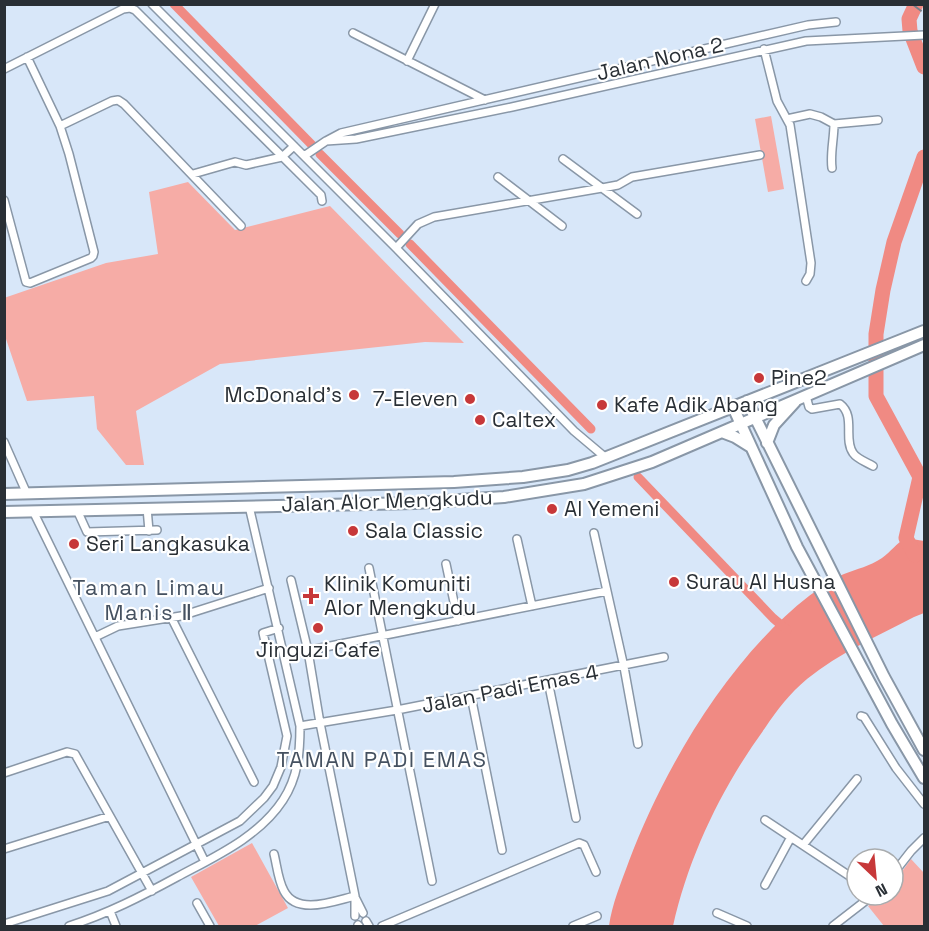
<svg xmlns="http://www.w3.org/2000/svg" width="929" height="931" font-family="'Space Grotesk',sans-serif">
  <style>
    .green { fill: #f6aca6 }
    .water { fill: #f08a83 }
    .lines { fill: none; stroke-linecap: round; stroke-linejoin: round }
    .canal { stroke: #f08a83; stroke-width: 9 }
    .river { stroke: #f08a83; stroke-width: 15 }
    .street-casing { stroke: #8997a7; stroke-width: 10 }
    .secondary-casing { stroke: #8997a7; stroke-width: 14 }
    .street { stroke: #fff; stroke-width: 7 }
    .secondary { stroke: #fff; stroke-width: 10 }
    .rail { stroke: #76808b; stroke-width: 2; stroke-dasharray: 12 6; stroke-linecap: butt }
    .poi-dot { fill: #c73839; stroke: #fff; stroke-width: 2 }
    .labels { text-anchor: middle; stroke-width: 4.5; stroke-linejoin: round; paint-order: stroke }
    .street-label { font-size: 21px; fill: #292f35; stroke: #fff }
    .poi-label { font-size: 21px; fill: #292f35; stroke: #fff; text-anchor: start }
    .neighbourhood-label { font-size: 22px; letter-spacing: 1.5px; fill: #455160; stroke: #fff }
  </style>
  <rect width="100%" height="100%" fill="#d8e7f9"/>
  <path class="green" d="M771 116 784 189 768 192 755 119Z
    M188 182 235 230 330 206 464 343 425 342 220 364 136 411 144 465H126L97 429 94 396 27 401 5 336 4 298 106 263 158 254 149 192Z
    M252 843 288 908 255 926H219L191 877Z
    M911 859 924 873V926H884L868 906 883 895H893V884Z"/>
  <path class="water" d="M906 538 924 541V613L914 617C878 636 839 653 807 679 790 693 777 710 765 728 722 787 689 855 673 926H609C612 904 621 883 629 861 664 768 729 658 809 596 819 589 832 579 844 574 857 569 870 566 882 558 891 552 896 543 906 538Z"/>
  <g class="lines">
    <path class="canal" d="M174 4 313 146
      M320 154 400 234
      M410 244 591 429
      M638 477 773 618 787 630"/>
    <path class="river" d="M916 4 909 19 910 31 924 67
      M915 555 906 538 920 477 876 396V334L883 290 894 242 924 157"/>
    <defs>
      <path id="street" d="M152 4 396 248 574 431 606 458
        M353 33 485 100
        M764 49 777 101 790 125 811 263 810 274 806 281
        M407 61 435 4
        M4 69 123 9 130 8 135 10 321 195 322 201
        M787 119 810 114 821 117 834 124 878 120
        M60 126 112 101 118 100 124 104 241 226
        M326 141 356 139 512 107 806 41 924 35
        M304 156 326 141 341 133 808 25 836 22
        M563 159 637 214
        M832 168C830 154 834 139 834 124
        M193 174 235 162 246 165 282 157 294 146
        M498 177 562 226
        M4 200 26 282 30 283 91 258 93 256 94 252 69 154 60 126 27 57
        M396 248 418 224 434 217 602 188 618 185 632 177 760 155
        M806 396 809 407 812 409 840 404C856 416 843 439 853 453 857 459 866 462 873 466
        M4 442 27 494
        M147 508 149 531
        M77 510 87 532 157 530
        M33 511 205 862
        M594 533 624 667 638 744
        M517 539 532 606
        M446 564 458 621
        M369 568 432 881
        M291 580 308 651 320 723 355 896V916
        M171 617 254 782
        M95 637 118 626 181 616 269 588
        M285 655 607 591
        M548 681 576 818
        M471 696 502 850
        M861 716 864 717 896 768 924 804
        M300 726 397 710 664 657
        M4 773 67 752 75 754 152 891
        M765 820 857 881
        M803 845 857 779
        M4 849 110 816
        M274 854C277 866 278 880 284 891 297 916 334 901 355 896
        M893 874 911 851 924 838
        M765 885 791 837
        M356 899 363 913
        M197 903 210 926
        M110 911 116 926
        M717 913 747 926
        M366 921 369 926
        M4 924 108 891 240 821 264 798 273 786 281 767 287 736 263 633 279 628
        M358 925 359 926
        M69 926C107 914 142 896 177 877 214 857 259 837 283 800 298 777 300 753 300 726L249 506
        M382 926 579 843 584 845 596 872
        M573 926 597 916
        M833 926 873 895"/>
      <path id="secondary" d="M747 401 884 677 924 750
        M733 407 797 547 892 724 924 778
        M722 432 735 437 751 447
        M767 443 774 425 795 402
        M4 494 454 482 523 477 568 470 592 463 924 331
        M4 512 415 503 504 497 584 484 652 462 924 345"/>
    </defs>
    <use href="#street" class="street-casing"/>
    <use href="#secondary" class="secondary-casing"/>
    <use href="#street" class="street"/>
    <use href="#secondary" class="secondary"/>
    <path class="rail" d="M912 4 924 13"/>
  </g>
  <g class="poi-dot">
    <circle cx="759" cy="378" r="6"/>
    <circle cx="354" cy="395" r="6"/>
    <circle cx="470" cy="399" r="6"/>
    <circle cx="602" cy="405" r="6"/>
    <circle cx="480" cy="420" r="6"/>
    <circle cx="552" cy="509" r="6"/>
    <circle cx="353" cy="531" r="6"/>
    <circle cx="74" cy="544" r="6"/>
    <circle cx="674" cy="582" r="6"/>
    <path d="M308 587h6v6h6v6h-6v6h-6v-6h-6v-6h6z"/>
    <circle cx="318" cy="628" r="6"/>
  </g>
  <g class="labels">
    <g class="street-label">
      <text transform="translate(660 59) rotate(-13)" y="7">Jalan Nona 2</text>
      <text transform="translate(387 501) rotate(-2)" y="7">Jalan Alor Mengkudu</text>
      <text transform="translate(510 689) rotate(-11)" y="7">Jalan Padi Emas 4</text>
    </g>
    <g class="poi-label">
      <text x="771" y="385">Pine2</text>
      <text x="342" y="402" text-anchor="end">McDonald's</text>
      <text x="458" y="406" text-anchor="end">7-Eleven</text>
      <text x="614" y="412">Kafe Adik Abang</text>
      <text x="492" y="427">Caltex</text>
      <text x="564" y="516">Al Yemeni</text>
      <text x="365" y="538">Sala Classic</text>
      <text x="86" y="551">Seri Langkasuka</text>
      <text x="686" y="589">Surau Al Husna</text>
      <text x="324" y="591">Klinik Komuniti<tspan x="324" dy="24">Alor Mengkudu</tspan></text>
      <text x="318" y="657" text-anchor="middle">Jinguzi Cafe</text>
    </g>
    <g class="neighbourhood-label">
      <text x="149" y="595">Taman Limau<tspan x="149" dy="25">Manis Ⅱ</tspan></text>
      <text x="382" y="767">TAMAN PADI EMAS</text>
    </g>
  </g>
  <rect width="929" height="931" fill="none" stroke="#292f35" stroke-width="12"/>
  <g transform="translate(875 877) rotate(154)"><circle r="28" fill="#ffffff" stroke="#a9acae" stroke-width="1.5"/>
  <path d="M0-4.5L10 22L0 15L-10 22Z" fill="#c73839"/>
  <text y="-9" font-size="16" font-weight="bold" text-anchor="middle" fill="#292f35">N</text>
  </g>
</svg>
